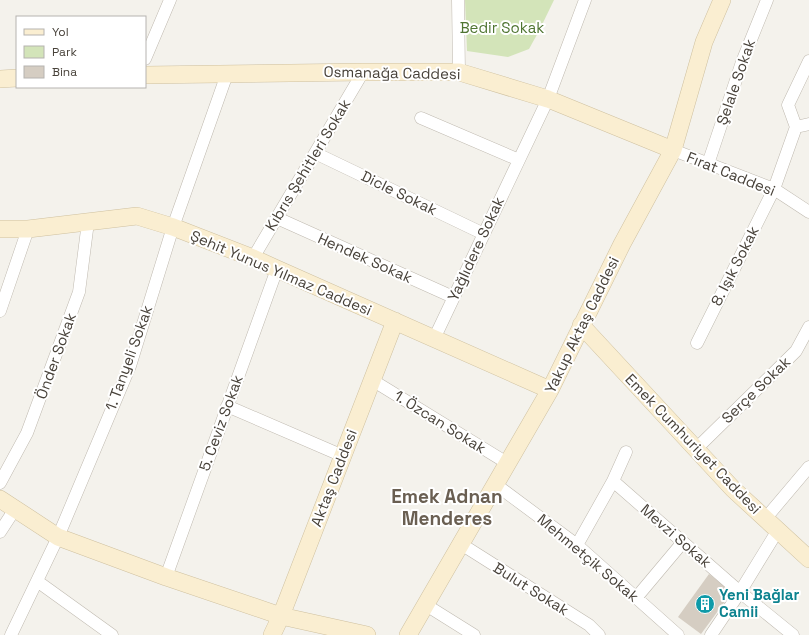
<svg xmlns="http://www.w3.org/2000/svg" width="809" height="635" font-family="'Space Grotesk',sans-serif">
  <style>
    .green { fill: #d3e4b9 }
    .building { fill: #d5cdc2 }
    .lines { fill: none; stroke-linecap: round; stroke-linejoin: round }
    .street-casing { stroke: #bfb9af; stroke-width: 13 }
    .secondary-casing { stroke: #cfc1a0; stroke-width: 18 }
    .street { stroke: #fff; stroke-width: 12 }
    .secondary { stroke: #faeed1; stroke-width: 17 }
    .labels { text-anchor: middle; stroke-width: 4; stroke-linejoin: round; paint-order: stroke }
    .park-label { font-size: 15px; fill: #4f7532; stroke: #fff }
    .street-label { font-size: 15px; fill: #48423a; stroke: #fff }
    .culture-label { font-size: 15px; font-weight: bold; fill: #0d838f; stroke: #fff; text-anchor: start }
    .district-label { font-size: 19px; font-weight: bold; fill: #6a5f52; stroke: #fff }
  </style>
  <rect width="100%" height="100%" fill="#f4f2ec"/>
  <path class="green" d="M465 0H554L539 31 529 49 508 57 467 51Z"/>
  <path class="building" d="M709 574 732 592 701 634 678 617Z"/>
  <g class="lines">
    <defs>
      <path id="street" d="M458 0 459 72
        M145 59 170 0
        M421 118 519 160
        M796 127 788 105 809 61
        M673 150 774 189 809 212
        M315 153 484 234
        M708 164 742 62 767 0
        M277 218 453 297
        M253 258 363 72
        M0 311 28 229
        M434 339 548 99 585 0
        M697 343 774 189 796 127 809 124
        M372 380 507 463
        M227 406 343 456
        M696 449 796 351 809 327
        M613 481 740 592 793 635
        M0 483 27 433 79 292 88 222
        M495 484 577 545 678 635
        M765 519 809 467
        M0 532 15 509
        M461 544 589 625 599 635
        M577 545 613 481 626 452
        M166 577 277 269
        M37 581 112 635
        M636 598 683 542
        M426 605 474 635
        M11 635 58 537 130 366 173 227 227 74
        M711 635 740 592 778 530"/>
      <path id="secondary" d="M145 75 363 72H459L548 99 673 150
        M0 79 17 78
        M0 229H28L137 216 173 227 253 258 277 269 550 390
        M581 325 733 489 809 559
        M0 499 58 537 166 577 281 616 367 635
        M272 635 281 616 395 321
        M408 635 550 390 622 244 673 150 704 42 722 0"/>
    </defs>
    <use href="#street" class="street-casing"/>
    <use href="#secondary" class="secondary-casing"/>
    <use href="#street" class="street"/>
    <use href="#secondary" class="secondary"/>
  </g>
  <defs>
    <symbol id="building-disc" viewBox="-11 -11 22 22"><circle r="9.5" fill="#0f9aa8" stroke="#fff"/><path d="M-4-6H4V6H1V3H-1V6H-4ZM-2.5-4.3h1.7v1.8h-1.7ZM.8-4.3h1.7v1.8H.8ZM-2.5-1h1.7V.8h-1.7ZM.8-1h1.7V.8H.8Z" fill="#fff"/></symbol>
  </defs>
  <g fill-rule="evenodd">
    <use href="#building-disc" x="694" y="593" width="22" height="22"/>
  </g>
  <g class="labels">
    <g class="park-label">
      <text x="502" y="33">Bedir Sokak</text>
    </g>
    <g class="street-label">
      <text transform="translate(392 73) rotate(1)" y="5">Osmanağa Caddesi</text>
      <text transform="translate(736 82) rotate(-71)" y="5">Şelale Sokak</text>
      <text transform="translate(308 165) rotate(-59)" y="5">Kıbrıs Şehitleri Sokak</text>
      <text transform="translate(731 174) rotate(22)" y="5">Fırat Caddesi</text>
      <text transform="translate(399 193) rotate(26)" y="5">Dicle Sokak</text>
      <text transform="translate(476 249) rotate(-65)" y="5">Yağlıdere Sokak</text>
      <text transform="translate(365 258) rotate(24)" y="5">Hendek Sokak</text>
      <text transform="translate(735 266) rotate(-63)" y="5">8. Işık Sokak</text>
      <text transform="translate(281 273) rotate(23)" y="5">Şehit Yunus Yılmaz Caddesi</text>
      <text transform="translate(582 325) rotate(-64)" y="5">Yakup Aktaş Caddesi</text>
      <text transform="translate(56 356) rotate(-70)" y="5">Önder Sokak</text>
      <text transform="translate(129 358) rotate(-70)" y="5">1. Tanyeli Sokak</text>
      <text transform="translate(756 390) rotate(-44)" y="5">Serçe Sokak</text>
      <text transform="translate(440 422) rotate(32)" y="5">1. Özcan Sokak</text>
      <text transform="translate(221 423) rotate(-70)" y="5">5. Ceviz Sokak</text>
      <text transform="translate(693 444) rotate(46)" y="5">Emek Cumhuriyet Caddesi</text>
      <text transform="translate(334 478) rotate(-69)" y="5">Aktaş Caddesi</text>
      <text transform="translate(676 536) rotate(41)" y="5">Mevzi Sokak</text>
      <text transform="translate(588 558) rotate(40)" y="5">Mehmetçik Sokak</text>
      <text transform="translate(531 589) rotate(32)" y="5">Bulut Sokak</text>
    </g>
    <g class="culture-label">
      <text x="719" y="600">Yeni Bağlar<tspan x="719" dy="17">Camii</tspan></text>
    </g>
    <g class="district-label">
      <text x="447" y="503">Emek Adnan<tspan x="447" dy="22">Menderes</tspan></text>
    </g>
  </g>
  <rect x="16" y="16" width="130" height="72" fill="#ffffff" stroke="#b6b3b0"/>
  <rect x="24" y="29" width="20" height="6" fill="#faeed1" stroke="#b6b3b0"/>
  <text x="52" y="36" font-size="12" fill="#48423a">Yol</text>
  <rect x="24" y="46" width="20" height="12" fill="#d3e4b9" stroke="#b6b3b0"/>
  <text x="52" y="56" font-size="12" fill="#48423a">Park</text>
  <rect x="24" y="66" width="20" height="12" fill="#d5cdc2" stroke="#b6b3b0"/>
  <text x="52" y="76" font-size="12" fill="#48423a">Bina</text>
</svg>
